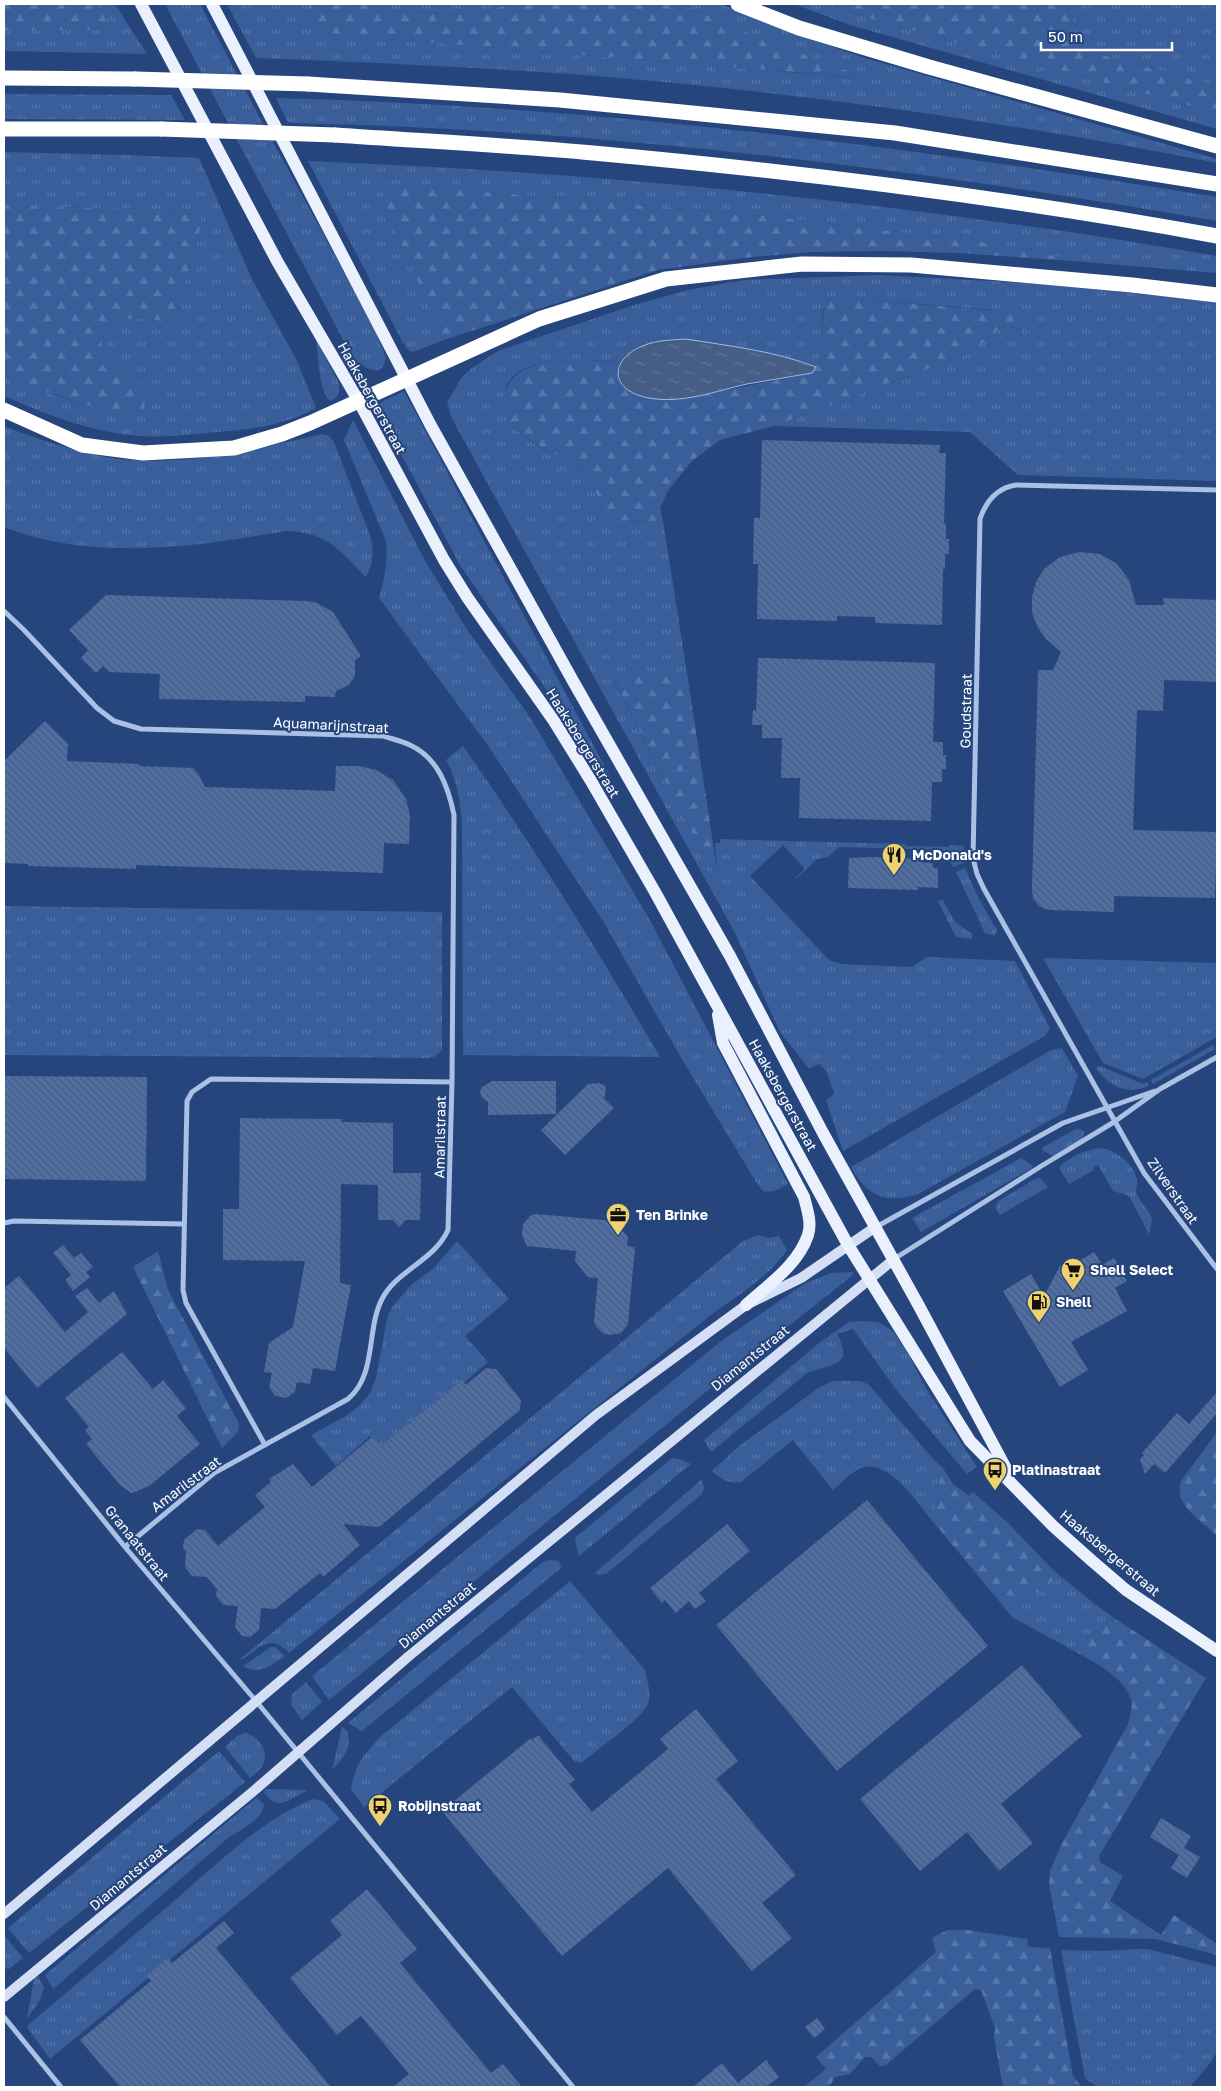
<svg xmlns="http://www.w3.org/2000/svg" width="1221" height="2091" font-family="'Golos Text',sans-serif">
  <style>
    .grass { fill: url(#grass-tufts) }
    .forest { fill: url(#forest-firs) }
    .water { fill: url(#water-ripples); stroke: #9fbae5 }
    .building { fill: url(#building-back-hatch) }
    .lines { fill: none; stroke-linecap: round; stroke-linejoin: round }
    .minor { stroke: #aac1e5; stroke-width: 5 }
    .secondary { stroke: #d4dff5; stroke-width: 10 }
    .primary { stroke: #ebf0fd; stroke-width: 12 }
    .motorway { stroke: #fff; stroke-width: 15 }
    .motorway-bridge { stroke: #fff; stroke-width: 15 }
    .labels { text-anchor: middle; stroke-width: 4; stroke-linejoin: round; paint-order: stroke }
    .street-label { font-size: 14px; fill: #fff; stroke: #26457c }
    .poi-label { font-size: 14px; font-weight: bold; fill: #fff; stroke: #26457c; text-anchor: start }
  </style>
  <defs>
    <pattern id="grass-tufts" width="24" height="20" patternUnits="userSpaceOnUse" patternTransform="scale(1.25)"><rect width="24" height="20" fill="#395e9a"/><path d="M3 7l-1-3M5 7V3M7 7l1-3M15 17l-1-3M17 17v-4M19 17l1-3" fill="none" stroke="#5776a9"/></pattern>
    <pattern id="forest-firs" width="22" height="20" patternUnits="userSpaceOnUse" patternTransform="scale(1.25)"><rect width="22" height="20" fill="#395e9a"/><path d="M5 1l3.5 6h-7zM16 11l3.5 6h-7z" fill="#5776a9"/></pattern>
    <pattern id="water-ripples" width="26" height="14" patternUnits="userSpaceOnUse" patternTransform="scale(1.25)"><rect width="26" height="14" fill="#465d85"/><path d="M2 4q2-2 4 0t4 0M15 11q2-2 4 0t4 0" fill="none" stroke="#627597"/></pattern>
    <pattern id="building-back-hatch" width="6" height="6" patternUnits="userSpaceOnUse" patternTransform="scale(1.25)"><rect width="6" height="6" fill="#4e6fa5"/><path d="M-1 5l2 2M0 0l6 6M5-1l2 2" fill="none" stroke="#4d5a70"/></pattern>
  </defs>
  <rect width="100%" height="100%" fill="#26457c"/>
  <path class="grass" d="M97 4H115L147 54 4 51V30H111Z
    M165 4H200L262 122 373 325 386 358 383 367 377 371C362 369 353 358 346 345Z
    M227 4H310V31L315 33 863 78 762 39 683 4H721L796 34 865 58 1217 159V163C1023 125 827 96 630 79 505 68 380 63 256 58Z
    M368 4H509C472 20 417 12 377 10L370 8Z
    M794 4H826L881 22 1217 113V129L850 25Z
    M1067 4H1217V86L1084 50Z
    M4 94 171 95 185 120 4 119Z
    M276 98C592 106 905 146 1217 197V221C911 168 600 129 288 123Z
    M4 152 126 155 199 158 252 279 297 361 316 408C286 425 250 430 216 432 192 434 168 438 143 436 96 434 47 415 4 396V375L57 396 107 411 133 378C115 368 88 353 108 330 114 324 119 320 127 319 142 316 159 321 174 323L201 226V213L197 210 4 206Z
    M308 161C613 173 917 204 1217 256V273L1072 261 1022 247 766 216 463 190 418 281 444 340 413 352 409 351 403 343Z
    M880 275 1047 284 1217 302V481L1018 475 970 432 774 426 959 357 976 349 998 330 1007 327 1032 330 991 310 849 298 827 300C816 320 828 347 816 367L801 361 745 349 635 350 622 362C595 360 515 353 506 388 505 391 506 397 506 400 507 408 506 418 512 425 521 435 536 446 549 451 562 457 572 458 582 469 594 482 600 504 607 520L663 521 687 673 612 677 671 793 718 880 715 843H720V839L905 844V846L949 847 950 845 964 846 965 862 953 867 947 855 942 850 839 847 828 857 817 859 796 879 795 878 805 869 783 845 750 876 829 960 841 964 912 967 927 957 1015 961 1050 1028 1045 1036 843 1151 826 1100 835 1094C829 1084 830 1072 819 1064L809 1069 780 1032 736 935 451 417 447 402 463 376 472 368 498 351 634 305 688 290 744 280Z
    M316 340 339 383V393L335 399 330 401C318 390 319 356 316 340Z
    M404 391 611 778 587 748 461 567 375 405Z
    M353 420 424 559 466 628 530 717 651 922 788 1184C779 1189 774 1193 763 1191L756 1182 680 1056 603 921 489 747 379 598C385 578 388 561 386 541L344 440Z
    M4 426C37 439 70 450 106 457 178 469 253 449 323 434L329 436 334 442 370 535C374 552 374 562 366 577 337 549 330 533 286 531 192 547 95 562 4 527Z
    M463 746C534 847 598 951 660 1057L463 1055 462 823C460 800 457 780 446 760Z
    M965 868 979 899 997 930 995 936 985 933 956 872Z
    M943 900 955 922 972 934V939L956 937 938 901Z
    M4 906 442 912V1050L434 1057 427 1058 4 1055Z
    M1043 958 1217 963V1037L1143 1079 1103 1063Z
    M1213 1045 1215 1049 1153 1084 1151 1080Z
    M1062 1048 1078 1076 1065 1112 918 1194C886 1204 867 1197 851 1167L1051 1050Z
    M1100 1066 1143 1084 1147 1082 1149 1086C1127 1095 1109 1087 1096 1068Z
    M1078 1128 1084 1132 1083 1139 1053 1156 1042 1150 1043 1147Z
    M1103 1148C1119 1153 1132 1162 1137 1179 1138 1183 1136 1187 1136 1191 1138 1201 1149 1209 1152 1219L1149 1234 1129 1196 1113 1191 1098 1165 1093 1167 1094 1170 1069 1184 1060 1170V1166C1073 1155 1087 1149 1103 1148Z
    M1021 1158 1033 1166 1032 1168 921 1232 912 1218Z
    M1040 1178 1048 1187 1000 1215 996 1209 997 1202 1035 1179Z
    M758 1235 769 1238 779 1236 787 1250C768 1278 738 1295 712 1314L289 1653C267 1630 259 1652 238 1661L743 1241Z
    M457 1241 509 1299 465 1336 488 1362 384 1452 370 1436 336 1466 311 1435 346 1416 360 1405 370 1393 376 1378 387 1319 392 1307 412 1284 433 1269Z
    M853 1272V1275L739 1365 329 1700 312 1676 720 1342 804 1284 831 1273Z
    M863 1321 878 1322 893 1331 906 1350 927 1390 977 1467 967 1474 897 1391 853 1329 837 1334C856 1369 828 1363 806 1374L711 1452 704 1440 819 1343 849 1322Z
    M832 1381H861L869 1385 934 1460 943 1468 935 1498V1524C919 1506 889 1457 861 1468 851 1472 841 1483 833 1490L793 1440 741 1482C729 1485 721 1479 712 1471L738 1447 817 1389Z
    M672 1458 679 1459 691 1464 579 1556 575 1540 577 1536Z
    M702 1479 704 1488 702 1494 606 1574 599 1575 595 1573Z
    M550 1560 559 1561 561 1568 362 1731 348 1723 543 1562Z
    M1053 1570 1096 1605 1114 1618 1077 1647 1076 1652 1012 1617 995 1596 1030 1594 1051 1582Z
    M570 1581 645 1670C647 1680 652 1694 648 1704 642 1719 595 1751 581 1763L574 1761 512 1687 364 1807 351 1789C356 1763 362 1757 380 1737Z
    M271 1647H275L285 1656C273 1665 257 1676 243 1666Z
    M306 1682 322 1702 302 1720 291 1705 292 1694Z
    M342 1727 347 1731C353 1747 343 1759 332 1770Z
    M245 1733C259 1736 271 1753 262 1767 259 1771 254 1775 250 1778L225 1747 237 1736Z
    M219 1751 245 1782 29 1953 8 1928Z
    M266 1789 308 1790C290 1799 277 1813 264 1792Z
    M256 1798 264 1804C263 1820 240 1830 228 1838L53 1989 45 1975Z
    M314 1799 323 1801 340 1819 50 2059 29 2030 27 2026C76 1984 125 1943 173 1902 212 1868 265 1816 314 1799Z
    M4 1935 23 1958 9 1969 4 1968Z
    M1134 1949H1148L1217 1967V2051L1212 2061 1190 2087H1097L1085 2078 1061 1950 1106 1951Z
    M38 1976 44 1988 40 2000 27 2019 34 1978Z"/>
  <path class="forest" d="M4 4H97L112 30H4Z
    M310 4H368L370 8 377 10C417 12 472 20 509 4H683L762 39 866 78 315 33 310 31Z
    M826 4H1067L1084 50 1217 86V113L881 22Z
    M384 183 766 216 1022 247 1072 261 959 253 880 251 812 252 752 257 658 270 444 340 384 205Z
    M4 206 197 210 201 213V226L174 324C150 319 126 311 108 331 105 334 102 336 102 340 101 346 101 353 106 358 116 370 131 376 144 385 144 393 148 409 140 414 128 423 21 383 4 375Z
    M849 298 1018 313 1029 319 1033 330 1007 327 998 330 976 349 959 357 774 426 720 440 692 461 669 489 660 508 663 521 607 520C600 504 594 482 582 469 572 458 561 457 549 451 536 445 524 436 514 427 505 419 502 408 504 396 512 351 588 360 622 362L617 372 681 399 812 373 819 361 824 306 827 300Z
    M687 673 719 882 671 793 612 676Z
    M158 1251 168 1290 239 1424 238 1432 222 1448 133 1267Z
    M1217 1432V1536C1202 1520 1173 1506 1181 1481Z
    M943 1468 953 1484 969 1496 973 1492 1008 1523 1053 1570C1053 1574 1053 1579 1051 1582 1043 1598 1009 1595 995 1596L935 1524V1498Z
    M1114 1618 1206 1678 1099 1856 1100 1862 1123 1876 1110 1901 1161 1935 1174 1915 1217 1944V1955L1156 1939 1059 1937 1049 1884 1050 1871 1061 1845 1128 1724C1130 1715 1134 1706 1130 1697 1122 1676 1094 1662 1076 1652L1077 1647Z
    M947 1930H968L1027 1939 1028 1947 1050 1948 1073 2076 1082 2087H1003L994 2038 995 2028 981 1990 975 1989 886 2065 880 2066 871 2057H865L850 2074 835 2077 829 2087H804L826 2069 816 2057 936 1952 932 1938Z"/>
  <path class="water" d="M686 339C729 346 775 351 816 367L812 373C790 377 769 380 747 384 716 391 682 404 649 398 606 390 610 356 648 344 660 340 673 340 686 339Z"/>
  <path class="building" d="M762 440 940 445 939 453H946L944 523H946V539H949V554H945V569H943L942 625 875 623V617L837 616V621L757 619 758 564H753L754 518H760Z
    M1079 552 1100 554 1117 564 1129 580 1136 605H1164L1163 598 1217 600V682L1164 680 1163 711 1137 710 1133 830 1217 832 1215 898 1114 896V912L1049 910 1040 907 1033 899 1032 890 1038 670H1053L1061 652 1046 639 1037 626 1032 612V597L1036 582 1044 569 1060 557Z
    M106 595 307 601 317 603 333 612 361 656 355 660V676L349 685 336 691 335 697 305 696V702L159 699 160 674 109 672 103 666 96 673 81 658 88 650 69 630Z
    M758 658 935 663 933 742H943V755H946V769H942V782H932L931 821 799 818 800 778H781L782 738H762V725H752L753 710 756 711Z
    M45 721 68 744 67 761 139 764V766L193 768 199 775 205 787 335 791 336 766H359L376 770 393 780 406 799 410 815 409 844 384 843 383 873 136 865V869L28 866V864L4 863V761Z
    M875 857 918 859 919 862 933 863V868H938V888L918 887V890L848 888 849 858Z
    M4 1076 147 1077 146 1181 4 1179Z
    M492 1081H556V1114L488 1115V1102L482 1098 480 1091 482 1087Z
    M599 1083 605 1086 606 1091 604 1098 614 1108 565 1155 541 1130 588 1084Z
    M240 1118 342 1119V1122L393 1123V1173H421L420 1220H406L399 1227 393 1220H378V1185L341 1184 340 1283 351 1285 335 1371 313 1368 310 1384 297 1382 295 1392 286 1398 275 1396 269 1387 272 1373 264 1372 269 1343 293 1327 305 1261 223 1260V1209H239Z
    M536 1214 614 1221 613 1229H621L628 1237 627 1246 635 1247 628 1324 621 1333 610 1335 604 1334 596 1326 594 1321 598 1278 588 1277 575 1261 576 1251 527 1246 522 1235 523 1224 531 1215Z
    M63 1245 74 1258 81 1253 93 1267 86 1272 90 1277 73 1291 65 1280 71 1275 53 1253Z
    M1094 1252 1102 1265 1114 1258 1127 1281 1115 1288 1127 1311 1071 1342 1088 1370 1060 1387 1003 1291 1031 1274 1044 1296 1060 1266 1069 1261H1079Z
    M19 1276 65 1332 88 1312 75 1296 87 1288 99 1303 114 1291 127 1314 37 1388 4 1348V1288Z
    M122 1352 153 1389 163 1380 186 1408 177 1416 200 1444 149 1486 135 1492 131 1493 120 1485 86 1444 92 1439 85 1430 89 1427 65 1398Z
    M486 1368 496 1369 521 1400 520 1410 379 1527 343 1524 360 1545 323 1577 320 1573 275 1609 261 1608 259 1630 250 1637 242 1636 235 1627 238 1606 223 1605 216 1596 217 1589 207 1577 192 1576 185 1567 186 1552 183 1548 184 1540 197 1529 205 1530 218 1546 265 1507 255 1495 271 1482 269 1479 293 1464 312 1487 373 1436 381 1446 462 1380 466 1385Z
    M1217 1392V1413L1165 1473 1154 1464 1145 1474 1140 1459 1144 1455 1142 1453 1177 1413 1189 1424Z
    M867 1500 988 1646 837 1771 716 1625Z
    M727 1524 750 1551 699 1593 706 1601 695 1609 689 1601 676 1613 665 1600 662 1603 650 1588Z
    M1022 1665 1082 1736 1001 1804 1033 1843 999 1871 967 1832 920 1871 860 1799Z
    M696 1709 738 1761 716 1779 796 1875 762 1903 792 1938 752 1971 668 1868 562 1956 442 1811 531 1738 532 1740 538 1735 575 1780 569 1784 592 1812 668 1749 660 1739Z
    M1161 1818 1191 1836 1184 1848 1200 1857 1187 1878 1171 1868 1179 1855 1150 1837Z
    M367 1889 417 1949 400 1963 491 2073 503 2064 522 2087H393L409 2074 361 2016 337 2035 290 1978 342 1935 330 1921Z
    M224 1921 234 1933 216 1948 331 2087H120L80 2040 151 1981 146 1976 168 1958 172 1963Z
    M817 2018 825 2029 814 2038 805 2027Z
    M766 2060 779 2077 766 2087H693L722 2063 738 2083Z"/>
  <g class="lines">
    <path class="minor" d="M1217 490 1016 485C997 488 986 501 980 519L973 858 977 874 984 889 1144 1173 1217 1269
      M4 611 24 630 97 708 114 721 141 729 383 736C392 739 402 741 410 745 438 758 448 786 454 815L452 1082
      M4 1223 14 1221 184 1224
      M876 1227 1063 1123 1155 1091
      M894 1259 1043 1165 1114 1122 1160 1089 1217 1057
      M4 1397 125 1547 256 1701 573 2087
      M125 1547 214 1473 348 1399C377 1375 366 1330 382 1299 397 1270 434 1261 448 1230L452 1082 211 1079 192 1092 187 1101 183 1290 186 1303 265 1445
      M4 2017 61 2087"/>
    <path class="secondary" d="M4 1914 596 1415 746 1305 801 1278 874 1228
      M4 1997 256 1789 409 1656 893 1260"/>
    <path class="primary" d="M141 4 277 261 358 400 444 560 467 597 554 721 591 781 655 892 848 1245 970 1441 1053 1526 1091 1560 1126 1590 1217 1651
      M212 4 430 424 573 681 730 956 823 1133 919 1306 1009 1474
      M718 1015 723 1043 804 1197C807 1209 812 1223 808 1235 798 1265 768 1285 746 1305"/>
    <path class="motorway" d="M738 4 799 28 929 67 1217 146
      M4 78 135 79
      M308 84 560 100 895 133 1217 184
      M4 129H161
      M335 135C421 141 507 145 593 153 802 172 1011 198 1217 236
      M4 410 82 445 143 453 234 448 282 434 310 423 539 319 666 279 802 264 911 265 1132 285 1217 295"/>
    <path class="motorway-bridge" d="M135 79 308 84
      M161 129 335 135"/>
  </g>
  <defs>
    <symbol id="restaurant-pin" viewBox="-11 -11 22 30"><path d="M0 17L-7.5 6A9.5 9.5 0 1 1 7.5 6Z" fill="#edd270" stroke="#26457c"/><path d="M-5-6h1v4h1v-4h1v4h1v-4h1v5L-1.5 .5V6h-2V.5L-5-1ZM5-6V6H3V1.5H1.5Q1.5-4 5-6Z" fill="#111"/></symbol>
    <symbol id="office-pin" viewBox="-11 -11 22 30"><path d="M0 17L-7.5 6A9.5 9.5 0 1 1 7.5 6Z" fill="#edd270" stroke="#26457c"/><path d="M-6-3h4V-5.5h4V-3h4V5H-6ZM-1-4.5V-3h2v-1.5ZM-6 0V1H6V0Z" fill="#111"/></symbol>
    <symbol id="supermarket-pin" viewBox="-11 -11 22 30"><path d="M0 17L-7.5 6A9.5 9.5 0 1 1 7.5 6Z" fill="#edd270" stroke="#26457c"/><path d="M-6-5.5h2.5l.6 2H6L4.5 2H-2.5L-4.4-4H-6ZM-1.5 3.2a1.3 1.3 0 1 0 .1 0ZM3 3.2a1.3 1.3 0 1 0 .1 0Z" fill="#111"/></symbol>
    <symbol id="fuel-pin" viewBox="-11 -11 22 30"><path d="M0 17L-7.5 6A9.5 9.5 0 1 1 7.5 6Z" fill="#edd270" stroke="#26457c"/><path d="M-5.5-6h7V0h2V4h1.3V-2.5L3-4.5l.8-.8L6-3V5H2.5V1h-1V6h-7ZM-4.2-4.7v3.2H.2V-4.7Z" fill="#111"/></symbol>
    <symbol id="bus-pin" viewBox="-11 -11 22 30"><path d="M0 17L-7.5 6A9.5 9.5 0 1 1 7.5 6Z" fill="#edd270" stroke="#26457c"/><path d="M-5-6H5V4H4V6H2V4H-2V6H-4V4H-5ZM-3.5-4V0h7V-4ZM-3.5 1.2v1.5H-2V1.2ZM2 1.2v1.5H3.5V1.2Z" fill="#111"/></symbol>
  </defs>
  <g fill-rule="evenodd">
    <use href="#restaurant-pin" x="880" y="841" width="28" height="38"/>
    <use href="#office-pin" x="604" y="1201" width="28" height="38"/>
    <use href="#supermarket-pin" x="1059" y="1256" width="28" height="38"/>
    <use href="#fuel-pin" x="1025" y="1288" width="28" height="38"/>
    <use href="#bus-pin" x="981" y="1456" width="28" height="38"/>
    <use href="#bus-pin" x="366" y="1792" width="28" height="38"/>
  </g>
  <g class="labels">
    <g class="street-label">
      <text transform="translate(372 398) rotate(61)" y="5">Haaksbergerstraat</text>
      <text transform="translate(966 711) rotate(-89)" y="5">Goudstraat</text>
      <text transform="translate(331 725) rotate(3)" y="5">Aquamarijnstraat</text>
      <text transform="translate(583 743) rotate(58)" y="5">Haaksbergerstraat</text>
      <text transform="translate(783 1095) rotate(61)" y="5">Haaksbergerstraat</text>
      <text transform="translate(440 1137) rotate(-89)" y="5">Amarilstraat</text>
      <text transform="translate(1173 1191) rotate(55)" y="5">Zilverstraat</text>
      <text transform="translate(750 1358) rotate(-39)" y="5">Diamantstraat</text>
      <text transform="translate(186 1484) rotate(-37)" y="5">Amarilstraat</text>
      <text transform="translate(137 1543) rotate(51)" y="5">Granaatstraat</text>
      <text transform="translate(1110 1553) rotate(40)" y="5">Haaksbergerstraat</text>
      <text transform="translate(437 1615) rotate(-40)" y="5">Diamantstraat</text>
      <text transform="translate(128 1877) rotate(-40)" y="5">Diamantstraat</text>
    </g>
    <g class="poi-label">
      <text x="912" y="860">McDonald's</text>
      <text x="636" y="1220">Ten Brinke</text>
      <text x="1090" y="1275">Shell Select</text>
      <text x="1056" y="1307">Shell</text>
      <text x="1012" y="1475">Platinastraat</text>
      <text x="398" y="1811">Robijnstraat</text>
    </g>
  </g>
  <rect width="1221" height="2091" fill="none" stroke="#ffffff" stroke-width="10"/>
  <path d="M1041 42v8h131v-8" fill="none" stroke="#ffffff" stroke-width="2.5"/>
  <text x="1048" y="42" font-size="15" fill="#ffffff" stroke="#26457c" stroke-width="4" paint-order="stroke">50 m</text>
</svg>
